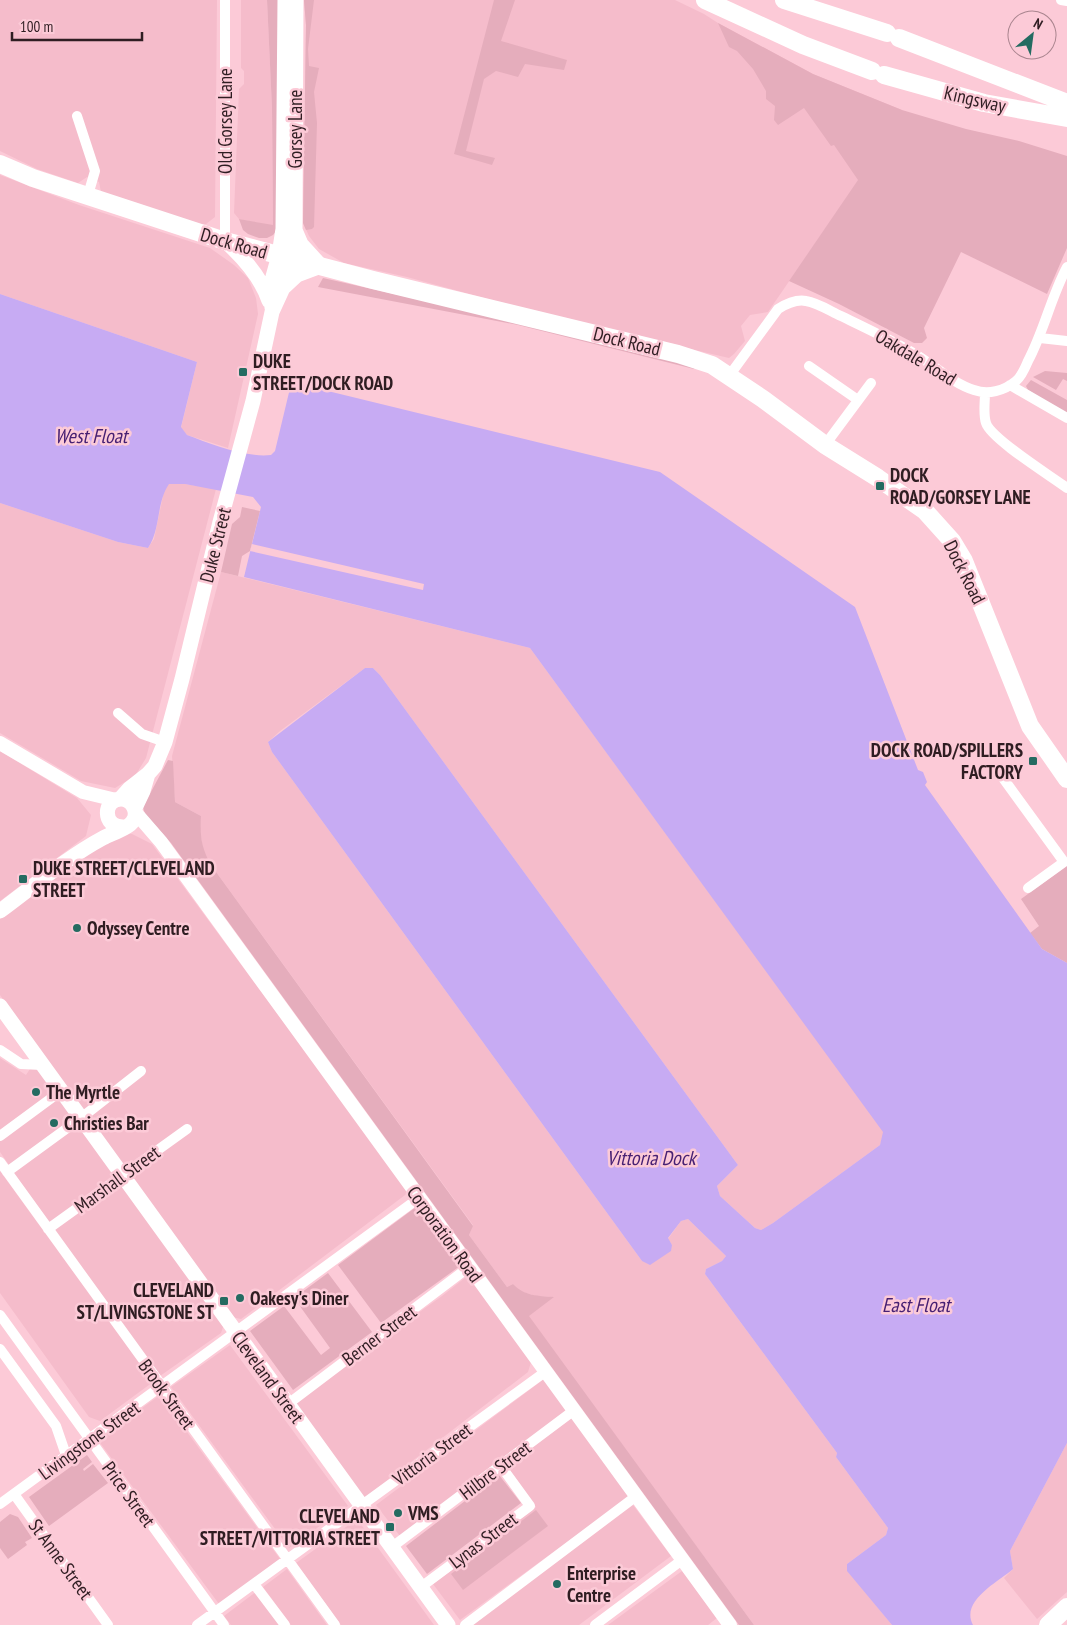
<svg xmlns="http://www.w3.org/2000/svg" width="1067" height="1625" font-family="'PT Sans Narrow',sans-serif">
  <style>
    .built { fill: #f5bccb }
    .green { fill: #e5adbc }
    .water { fill: #c7abf3 }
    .pier { fill: #fccad7 }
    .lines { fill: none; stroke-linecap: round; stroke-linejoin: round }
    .street { stroke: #fff; stroke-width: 10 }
    .secondary { stroke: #fff; stroke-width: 14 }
    .primary { stroke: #fff; stroke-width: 15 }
    .highway { stroke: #fff; stroke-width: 18 }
    .poi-dot { fill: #246b61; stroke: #fccad7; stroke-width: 2 }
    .labels { text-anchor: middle; stroke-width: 5; stroke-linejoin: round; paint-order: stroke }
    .street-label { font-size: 19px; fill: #2f1d22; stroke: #fccad7 }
    .poi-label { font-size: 19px; font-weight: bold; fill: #2f1d22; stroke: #fccad7; text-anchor: start }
    .water-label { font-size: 20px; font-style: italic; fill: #472073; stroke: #fccad7 }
  </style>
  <rect width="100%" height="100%" fill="#fccad7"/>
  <path class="built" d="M0 0H217L215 217 206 224H200L101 192 99 182 87 177 78 183 37 169 0 151Z
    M241 0H267L272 108 273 226 239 219 234 213 239 89 244 84V71L241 68Z
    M304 0H675L704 14 718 23 813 74 902 110 858 181 768 312 750 315 741 326 745 341 734 354 729 358 554 317 407 277 344 263 319 249 309 236 303 223 306 25Z
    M0 175 79 205 210 248 234 265 248 278 256 298 258 314 228 448 187 435 181 428 197 362 0 294Z
    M168 484H185L216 489 146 758 135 776 115 788 81 781 0 733V503L118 542 148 548 154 539 164 491Z
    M221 572 530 648 884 1132 880 1145 773 1223 761 1230 755 1228 720 1196 717 1186 738 1165 380 675 373 668H365L280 731 268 742 272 752 642 1261 672 1245 668 1239 681 1221 688 1219 726 1256 722 1261 706 1269 705 1274 837 1453 836 1457 888 1528 886 1535 847 1564V1570L892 1625H754L528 1316 553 1297 536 1296 519 1291 513 1284 507 1287 469 1235 473 1225 211 865 203 851 200 829 201 816 175 802 172 756Z
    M0 751 77 798 91 815 86 836 0 901Z
    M123 833 132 834 152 844 409 1192 241 1319 232 1317 0 995V919L108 838Z
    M0 1058 26 1075 30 1069 37 1068 54 1091 0 1130Z
    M56 1100H60L72 1115V1119L9 1165 0 1152V1141Z
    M75 1126 81 1127 115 1175 50 1223 13 1172Z
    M0 1171 153 1382 100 1421 89 1417 0 1293Z
    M119 1184 123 1185 224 1324 221 1333 160 1376 55 1231 57 1227 115 1185Z
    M466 1277 470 1278 531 1362 528 1372 363 1499 296 1405 298 1399 442 1296Z
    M230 1345 348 1506 289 1548 171 1387Z
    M544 1379 567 1410 400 1536 376 1505Z
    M160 1395 280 1559 219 1604 98 1440Z
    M572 1418 629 1497 460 1620 433 1584 536 1507 507 1466Z
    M1067 1443V1592L1037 1619 1004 1578 1013 1569 1010 1551Z
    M633 1505 671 1556 579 1625H472Z
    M357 1519 434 1625H341L296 1563Z
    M287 1569 327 1625H291L263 1587Z
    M682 1571 717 1618 708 1625H608Z
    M257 1591 282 1625H231L224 1616Z"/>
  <path class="green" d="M267 0H279L278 229 273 235 267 238H259L248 234 243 230 239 219 273 225 272 108Z
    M304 0H314L308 49 309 66 319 68 314 92 317 123 314 227 312 229 306 230 303 223 306 25Z
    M494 0H515L501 41 567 60 564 70 525 64 518 77 496 71 484 79 466 151 495 158 492 165 454 154Z
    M718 23 813 74 902 110 966 129 1019 141 1067 156V248L1047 294 961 252 924 328 927 338 922 343H914L839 304 789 281 858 180 834 145 831 146 804 108 778 125 774 120 775 106 766 99V91L753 69 737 51 729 47Z
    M323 278 519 322 696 366 694 369 518 325 318 287Z
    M1045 371 1067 373V381L1063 379 1056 390 1033 377Z
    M1031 380 1067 400V414L1028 390 1026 386Z
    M242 507 260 511 250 551 242 556 238 576 221 572 232 524 240 517Z
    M168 760 173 761 175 802 201 816C200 836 201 847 211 865L473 1226 469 1235 507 1287 513 1284C524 1296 539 1296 554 1297L529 1316 754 1625H739L171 843 145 814 143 807Z
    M1067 866V963L1042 949 1030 933 1039 926 1021 899Z
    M416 1207 460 1266 381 1323 338 1265Z
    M328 1273 372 1332 293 1390 250 1331 284 1306 321 1355 330 1348 294 1298Z
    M87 1455 92 1462 83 1469 84 1471 93 1464 108 1483 49 1526 29 1497Z
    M499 1475 521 1503 427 1574 406 1546Z
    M536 1510 548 1526 463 1590 451 1574Z
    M10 1514 18 1517 32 1538 25 1542 27 1545 8 1559 0 1548V1522Z"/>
  <path class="water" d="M0 294 197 362 181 427 187 435C211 444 246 458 271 455L275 451 291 384 295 383 660 472 855 607 918 770 923 772 927 782 925 785 1042 949 1067 963V1443L1010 1551 1013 1569C998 1582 960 1601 973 1625H892L847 1571V1564L886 1535 888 1528 836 1457 837 1453 705 1274 706 1269 722 1261 726 1256 688 1219 681 1221 668 1238 672 1245 671 1251 650 1265 642 1261 272 752 268 742 365 668H373L380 675 738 1165 717 1186 720 1196 755 1228 761 1230 773 1223 880 1145 883 1132 530 648 244 577 261 507 253 497 185 484H169C156 503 161 529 148 548L118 542 0 503Z"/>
  <path class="pier" d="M252 544 424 584 423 590 250 551Z"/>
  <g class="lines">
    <path class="street" d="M1061 0 1067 1
      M77 116 95 171 88 195
      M225 241V0
      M1040 338 1067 341
      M809 366 858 400
      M729 376 778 309C786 304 796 299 806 301 818 303 830 311 841 316 866 328 892 340 915 354 934 365 952 383 974 390 988 395 1004 391 1016 381 1022 376 1025 368 1028 361 1044 331 1051 297 1067 267
      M1010 385 1067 418
      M985 393C985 402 983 414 986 423 991 439 1051 476 1067 488
      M825 445 871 383
      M118 713 142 734 165 742
      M1003 778 1064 862 1028 888
      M0 1050 21 1064 42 1065
      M0 1136 61 1091
      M0 1162 335 1625
      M7 1172 81 1118 141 1071
      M48 1229 187 1129
      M0 1315 224 1625
      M0 1349 56 1426 66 1455
      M288 1404 469 1267
      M14 1494 108 1625
      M0 1504 419 1198
      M392 1547 573 1411
      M254 1584 285 1625
      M421 1587 530 1506 501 1466
      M197 1625 545 1372
      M465 1625 635 1497
      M595 1625 682 1560"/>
    <path class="secondary" d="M0 743 83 792 116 800
      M135 812 161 842 730 1625"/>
    <path class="primary" d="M225 241C244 258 261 277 269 301
      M283 288 297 275 321 266 301 244 295 230
      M272 308 271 284 279 255 283 229 285 0
      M120 799 129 789 148 774 155 766 165 742 182 679 220 522 253 401 272 312 283 288 293 245 295 230 296 0
      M135 808 143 791 148 774
      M0 911C34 886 66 858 103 838 110 834 129 828 133 821 139 812 132 799 121 799 103 799 102 827 123 827
      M0 1006 448 1625"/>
    <path class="highway" d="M705 0 803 45 872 71
      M784 0 887 33
      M899 38 1067 103
      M884 75 984 103 1067 118
      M0 164 33 178 225 241 373 280 678 354 712 365 763 399 825 445 878 478 925 511 952 541 964 561 1030 726 1067 779
      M1048 1625 1067 1607"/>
  </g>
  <g class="poi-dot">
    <rect x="238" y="367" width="10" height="10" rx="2.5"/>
    <rect x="875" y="481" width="10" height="10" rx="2.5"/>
    <rect x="1028" y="756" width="10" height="10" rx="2.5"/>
    <rect x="18" y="874" width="10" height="10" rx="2.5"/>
    <circle cx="77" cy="928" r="5"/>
    <circle cx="36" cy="1092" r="5"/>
    <circle cx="54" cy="1123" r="5"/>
    <circle cx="240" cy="1298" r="5"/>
    <rect x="219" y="1296" width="10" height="10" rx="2.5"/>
    <circle cx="398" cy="1513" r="5"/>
    <rect x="385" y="1522" width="10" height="10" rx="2.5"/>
    <circle cx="557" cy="1584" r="5"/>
  </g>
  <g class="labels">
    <g class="street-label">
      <text transform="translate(975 99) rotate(13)" y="7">Kingsway</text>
      <text transform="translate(225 121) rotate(-90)" y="7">Old Gorsey Lane</text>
      <text transform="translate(295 129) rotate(-90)" y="7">Gorsey Lane</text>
      <text transform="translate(234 243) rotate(16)" y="7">Dock Road</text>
      <text transform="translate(627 341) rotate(14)" y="7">Dock Road</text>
      <text transform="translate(916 357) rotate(31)" y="7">Oakdale Road</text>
      <text transform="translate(215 545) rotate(-76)" y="7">Duke Street</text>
      <text transform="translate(965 572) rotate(63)" y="7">Dock Road</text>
      <text transform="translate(117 1179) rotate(-36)" y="7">Marshall Street</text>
      <text transform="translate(445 1234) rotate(54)" y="7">Corporation Road</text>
      <text transform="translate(379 1335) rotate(-37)" y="7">Berner Street</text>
      <text transform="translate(268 1377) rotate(54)" y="7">Cleveland Street</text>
      <text transform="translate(167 1394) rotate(54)" y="7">Brook Street</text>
      <text transform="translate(89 1440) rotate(-36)" y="7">Livingstone Street</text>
      <text transform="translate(432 1454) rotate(-36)" y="7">Vittoria Street</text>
      <text transform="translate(495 1470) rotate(-37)" y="7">Hilbre Street</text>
      <text transform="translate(129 1494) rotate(54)" y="7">Price Street</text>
      <text transform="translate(483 1540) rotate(-37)" y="7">Lynas Street</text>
      <text transform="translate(61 1559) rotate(54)" y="7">St Anne Street</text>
    </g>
    <g class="poi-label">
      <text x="253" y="368">DUKE<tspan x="253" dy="22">STREET/DOCK ROAD</tspan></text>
      <text x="890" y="482">DOCK<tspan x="890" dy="22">ROAD/GORSEY LANE</tspan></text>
      <text x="1023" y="757" text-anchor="end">DOCK ROAD/SPILLERS<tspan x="1023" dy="22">FACTORY</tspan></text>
      <text x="33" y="875">DUKE STREET/CLEVELAND<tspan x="33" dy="22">STREET</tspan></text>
      <text x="87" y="935">Odyssey Centre</text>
      <text x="46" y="1099">The Myrtle</text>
      <text x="64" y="1130">Christies Bar</text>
      <text x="214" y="1297" text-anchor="end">CLEVELAND<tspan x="214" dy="22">ST/LIVINGSTONE ST</tspan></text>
      <text x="250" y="1305">Oakesy's Diner</text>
      <text x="408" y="1520">VMS</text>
      <text x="380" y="1523" text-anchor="end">CLEVELAND<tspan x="380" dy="22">STREET/VITTORIA STREET</tspan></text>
      <text x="567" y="1580">Enterprise<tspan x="567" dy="22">Centre</tspan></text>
    </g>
    <g class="water-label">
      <text x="91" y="443">West Float</text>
      <text x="651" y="1165">Vittoria Dock</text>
      <text x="916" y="1312">East Float</text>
    </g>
  </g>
  <g transform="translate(1032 35) rotate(29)"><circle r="24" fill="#fccad7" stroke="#aa858f"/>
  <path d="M0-4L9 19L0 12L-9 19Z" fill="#246b61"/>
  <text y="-8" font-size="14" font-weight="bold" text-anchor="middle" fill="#2f1d22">N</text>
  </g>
  <path d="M12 32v8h130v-8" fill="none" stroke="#2f1d22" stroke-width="2.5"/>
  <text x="20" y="32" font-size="15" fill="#2f1d22" stroke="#fccad7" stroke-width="4" paint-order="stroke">100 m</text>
</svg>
